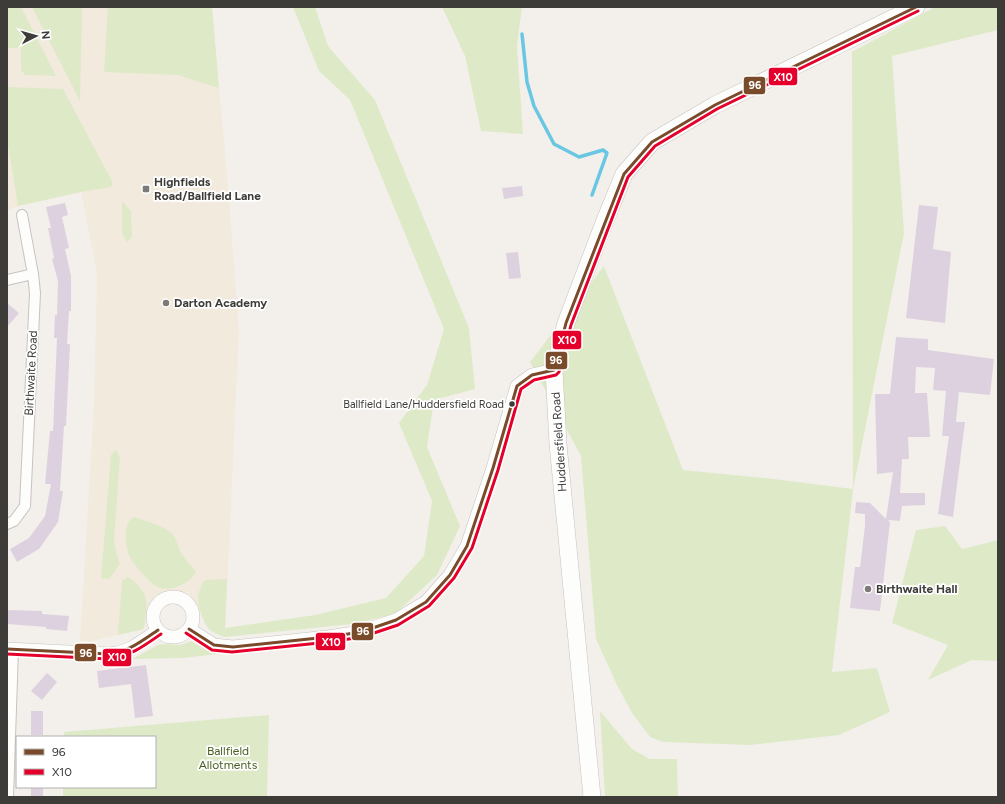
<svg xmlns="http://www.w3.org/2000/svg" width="1005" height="804" font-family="Figtree,sans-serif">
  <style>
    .education { fill: #f2eadd }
    .green { fill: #deeac7 }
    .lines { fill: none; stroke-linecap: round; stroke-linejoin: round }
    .stream { stroke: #6ac7e3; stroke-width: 3.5 }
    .building { fill: #ded1df }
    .minor-casing { stroke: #c6c3c1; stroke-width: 12 }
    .tertiary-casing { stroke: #c6c3c1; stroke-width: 14 }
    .trunk-casing { stroke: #c6c3c1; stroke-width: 18 }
    .minor { stroke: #fdfdfc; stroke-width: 10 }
    .tertiary { stroke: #fdfdfc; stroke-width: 13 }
    .trunk { stroke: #fdfdfc; stroke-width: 17 }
    .bus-1-casing { stroke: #fff; stroke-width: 6 }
    .bus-2-casing { stroke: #fff; stroke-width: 6 }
    .bus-1 { stroke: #7a4b2a; stroke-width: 3 }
    .bus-2 { stroke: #e4002b; stroke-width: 3 }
    .poi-dot { fill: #7d7b78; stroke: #fff; stroke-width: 1.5 }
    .bus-dot { fill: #3e3c39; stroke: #fff; stroke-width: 1.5 }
    .labels { text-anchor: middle; stroke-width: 3.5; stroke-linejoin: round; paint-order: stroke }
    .bus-label { font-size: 11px; fill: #3e3c39; stroke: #fff; text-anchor: end }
    .poi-label { font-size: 12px; font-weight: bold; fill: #3e3c39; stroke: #fff; text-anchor: start }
    .street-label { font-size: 12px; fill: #3e3c39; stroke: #fff }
    .park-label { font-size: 12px; fill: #485f20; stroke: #fff }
    .line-badge { stroke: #fff; stroke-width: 1.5 }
    .badge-label { font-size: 11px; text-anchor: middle; font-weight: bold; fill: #fff }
  </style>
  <rect width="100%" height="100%" fill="#f3f0ec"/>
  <path class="education" d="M7 7H212L228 186 239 331 225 637 209 630 188 592 155 596 144 629 95 640 94 642 80 641 94 404 97 274 81 192 14 207 7 211Z"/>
  <path class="green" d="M7 7H21L56 76 25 75 21 70V48H7Z
    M32 7H82L80 101Z
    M108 7H212L219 88 178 75 104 72Z
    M293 7H315L328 46 375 100 469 328 475 389 434 400 427 447 460 526 437 575 395 614 353 624 225 637C220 635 213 633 210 630 206 627 204 621 202 616 197 603 196 592 205 580L227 579 225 628 315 615 386 598 424 556 432 501 399 423 427 385 444 329 350 100 319 71Z
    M442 7H522L517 46 523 134 481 131 465 56Z
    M935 7H998V30L892 56 904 233 853 490 832 672 877 668 890 712 839 735 750 745 663 742 650 737 632 713 617 685 596 639 581 456 530 362 604 266 683 470 774 479 853 489 852 52Z
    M7 87 63 89 113 183 111 187 81 192 18 206 7 139Z
    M122 201 131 211 132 236 127 243 122 233Z
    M116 450 120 457 114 540 117 555 120 564 109 579 101 578 111 455Z
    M134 517C143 520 168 527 173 535 178 542 179 551 184 557 187 563 193 566 196 571 193 579 185 584 177 587 171 589 163 590 156 586 149 582 136 567 131 559 125 550 122 522 134 517Z
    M945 526 962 549 998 540V661L972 660 928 680 948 645 892 623 916 530Z
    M128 577C134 580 137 583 140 588 151 601 145 613 144 629L118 635 122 581Z
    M192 641 206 650 218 654 183 658 132 659 158 645 166 644 180 645Z
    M600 711 632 749 650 759H677L678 797H605Z
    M269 715 267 797H63V787H155V737H64V732Z"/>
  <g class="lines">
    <path class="stream" d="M522 34 527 82 534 106 554 144 579 157 603 150 607 153 592 195"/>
  </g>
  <path class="building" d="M522 186 523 196 504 199 502 188Z
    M65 203 68 215 62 217 69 248 65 249 71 276V311H69L67 344H70L66 426H64L60 491H63L58 522 39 549 17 562 10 549 29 538 45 516 51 484H45L50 431H53L57 338H54L55 315H57L58 281 52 259 54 258 48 228H51L46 207Z
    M919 205 938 207 933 249 951 252 945 323 906 318Z
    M518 252 521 278 509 279 506 253Z
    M7 303 19 313 7 327Z
    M896 337 928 339V350L994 359 990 395 959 392 956 422H965L953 517 938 514 949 436H942L946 391 933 390 935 368 916 367 915 393H927L930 437H908L909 459H900H902L900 493H925V505L902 506 900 521 888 520 890 522 880 611 850 608 855 567H860L865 526V514L855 513 856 502 870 503 886 519 893 472 877 474 875 394H890Z
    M7 610 42 611V614L69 616 67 631 46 629V627L7 624Z
    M146 665 153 716 135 718 131 684 99 688 97 671Z
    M47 673 57 682 42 700 31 691Z
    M31 711H43V735H31Z
    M31 787H43V797H31Z"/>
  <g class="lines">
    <defs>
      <path id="minor" d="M7 280 33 274
        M7 524 14 521 25 506 35 293 33 274 22 215
        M8 797 13 649"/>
      <path id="tertiary" d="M153 617a20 20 0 1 1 40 0a20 20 0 1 1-40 0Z
        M189 629 214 645 233 647 328 637 361 632 396 620 426 602 450 575 467 546 493 468 517 386 532 375 554 370
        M7 649 109 654C129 653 142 641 158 630"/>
      <path id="trunk" d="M592 797 558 444 554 370 566 323 604 223 624 174 652 142 715 105 916 7"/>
    </defs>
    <use href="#minor" class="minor-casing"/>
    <use href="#tertiary" class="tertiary-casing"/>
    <use href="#trunk" class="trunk-casing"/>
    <use href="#minor" class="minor"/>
    <use href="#tertiary" class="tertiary"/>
    <use href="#trunk" class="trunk"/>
    <defs>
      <path id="bus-1" d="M189 629 214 645 233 647 328 637 361 632 396 620 426 602 450 575 467 546 493 468 517 386 532 375 554 370 566 323 624 174 652 142 715 105 916 7
        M7 649 109 654C128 652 142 641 158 630"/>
      <path id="bus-2" d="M186 633 212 650 232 652 329 642 362 637 398 625 429 606 454 578 472 548 498 470 521 389 534 380 556 375 559 372 571 325 628 177 655 146 717 109 918 11
        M7 654 109 659C129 657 144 646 161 634"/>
    </defs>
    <use href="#bus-1" class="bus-1-casing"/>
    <use href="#bus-2" class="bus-2-casing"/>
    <use href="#bus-1" class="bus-1"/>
    <use href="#bus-2" class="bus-2"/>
  </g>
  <g class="poi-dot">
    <rect x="142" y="185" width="8" height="8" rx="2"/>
    <circle cx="166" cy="303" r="4"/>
    <circle cx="868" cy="589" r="4"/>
  </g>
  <circle class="bus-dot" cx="512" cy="404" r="3.5"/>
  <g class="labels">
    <g class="bus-label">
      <text x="504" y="408">Ballfield Lane/Huddersfield Road</text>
    </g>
    <g class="poi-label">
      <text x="154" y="186">Highfields<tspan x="154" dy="14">Road/Ballfield Lane</tspan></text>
      <text x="174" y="307">Darton Academy</text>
      <text x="876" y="593">Birthwaite Hall</text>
    </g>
    <g class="street-label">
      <text transform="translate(31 373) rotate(-87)" y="4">Birthwaite Road</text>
      <text transform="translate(559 442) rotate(-94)" y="4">Huddersfield Road</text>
    </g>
    <g class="park-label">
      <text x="228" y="755">Ballfield<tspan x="228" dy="14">Allotments</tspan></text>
    </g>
  </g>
  <g class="line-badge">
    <rect x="768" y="67" width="30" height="19" rx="4" fill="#e4002b"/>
    <rect x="743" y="76" width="23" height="19" rx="4" fill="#7a4b2a"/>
    <rect x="552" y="330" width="30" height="20" rx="4" fill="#e4002b"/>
    <rect x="545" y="351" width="23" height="19" rx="4" fill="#7a4b2a"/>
    <rect x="351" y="622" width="23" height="19" rx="4" fill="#7a4b2a"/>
    <rect x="315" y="632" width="31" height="19" rx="4" fill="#e4002b"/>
    <rect x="74" y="643" width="23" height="19" rx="4" fill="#7a4b2a"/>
    <rect x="102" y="648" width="30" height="19" rx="4" fill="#e4002b"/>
  </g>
  <g class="badge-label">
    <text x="783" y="81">X10</text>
    <text x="755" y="89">96</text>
    <text x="567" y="344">X10</text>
    <text x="556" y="364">96</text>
    <text x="363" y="635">96</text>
    <text x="331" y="646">X10</text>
    <text x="86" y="657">96</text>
    <text x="117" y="661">X10</text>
  </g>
  <rect width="1005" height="804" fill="none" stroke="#3e3c39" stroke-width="16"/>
  <rect x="16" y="736" width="140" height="52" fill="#ffffff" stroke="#b2b1b0"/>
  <rect x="24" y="749" width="20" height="6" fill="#7a4b2a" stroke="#b2b1b0"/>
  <text x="52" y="756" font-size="12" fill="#3e3c39">96</text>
  <rect x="24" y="769" width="20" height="6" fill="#e4002b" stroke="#b2b1b0"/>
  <text x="52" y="776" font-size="12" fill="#3e3c39">X10</text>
  <g transform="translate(36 36) rotate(84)" stroke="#ffffff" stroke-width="3" paint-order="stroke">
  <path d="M0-3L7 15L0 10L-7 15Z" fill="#3e3c39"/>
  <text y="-6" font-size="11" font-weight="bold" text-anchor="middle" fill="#3e3c39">N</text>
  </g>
</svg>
